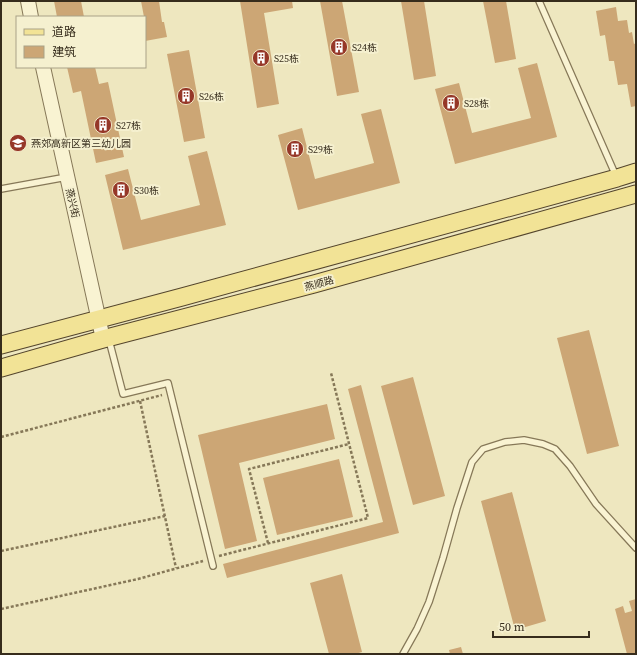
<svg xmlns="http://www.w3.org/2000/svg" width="637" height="655" font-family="'Source Serif 4','Noto Sans SC',serif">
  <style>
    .building { fill: #cca675 }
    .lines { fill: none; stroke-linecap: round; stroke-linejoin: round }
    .service-casing { stroke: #867858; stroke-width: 8 }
    .tertiary-casing { stroke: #867858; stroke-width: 16 }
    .primary-casing { stroke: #54452c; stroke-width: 19 }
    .path { stroke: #867858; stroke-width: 2.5; stroke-dasharray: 3 2; stroke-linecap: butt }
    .service { stroke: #f9f3d2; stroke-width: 5.5 }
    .tertiary { stroke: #f9f3d2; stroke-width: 14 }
    .primary { stroke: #f2e396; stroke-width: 17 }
    .labels { text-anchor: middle; stroke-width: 4; stroke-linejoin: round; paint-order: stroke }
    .poi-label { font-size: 10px; fill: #362c1c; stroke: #f5f0cf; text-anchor: start }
    .street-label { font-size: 10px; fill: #362c1c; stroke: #f5f0cf }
  </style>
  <rect width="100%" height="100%" fill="#eee7bf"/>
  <path class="building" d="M54 1H81L84 17H57Z
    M141 1H159L162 22H164L167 37 145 41V17H144Z
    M240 1H292L293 8 264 13 279 104 257 108Z
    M320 1H342L359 92 337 96Z
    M401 1H424L436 76 414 80Z
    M483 1H506L516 59 495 63Z
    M616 7 618 21 627 20 629 33 632 32 634 44 636 43V106L631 107 627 84 618 85 614 61H609L605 35 600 36 596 11Z
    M189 50 205 138 184 142 167 54Z
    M537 63 557 137 455 164 435 89 459 83 472 133 531 118 518 68Z
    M67 67H95L99 84 108 82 124 157 96 163 81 91 73 93Z
    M381 109 400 183 298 210 278 135 302 128 315 179 374 163 361 114Z
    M207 151 226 225 123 250 105 175 128 169 141 220 200 205 188 156Z
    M589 330 619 446 587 454 557 338Z
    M413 377 445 496 413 505 381 386Z
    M361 385 399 533 227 578 223 564 383 522 348 389Z
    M327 404 335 439 239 463 257 541 225 549 198 435Z
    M339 459 353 517 277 535 263 478Z
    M512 492 546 621 515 630 481 501Z
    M342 574 362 652 355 654H329L310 583Z
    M636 599V654H627L615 609 623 606 625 613 632 611 629 601Z
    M461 647 463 654H450L449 650Z"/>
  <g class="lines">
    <defs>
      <path id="service" d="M539 1 616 176
        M1 189 67 177
        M109 340 123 394 168 383 213 566
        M403 654 417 629 429 602 443 558 457 508 472 462 483 449 505 442 524 440 543 444 555 449 570 466 596 504 636 548"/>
      <path id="tertiary" d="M28 1 31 17
        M43 67 103 339"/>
      <path id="primary" d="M1 345 182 297 617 178 636 172
        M1 368 103 339 314 284 636 194"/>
    </defs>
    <use href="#service" class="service-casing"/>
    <use href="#tertiary" class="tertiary-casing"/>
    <use href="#primary" class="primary-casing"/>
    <path class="path" d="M140 401 176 568
      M1 437 162 395
      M268 543 249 469 349 444
      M1 551 165 516
      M219 556 368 518 331 373
      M1 609 138 579 203 561"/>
    <use href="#service" class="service"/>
    <use href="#tertiary" class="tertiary"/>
    <use href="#primary" class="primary"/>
  </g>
  <defs>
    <symbol id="building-disc" viewBox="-11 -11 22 22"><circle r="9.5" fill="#963728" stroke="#f5f0cf"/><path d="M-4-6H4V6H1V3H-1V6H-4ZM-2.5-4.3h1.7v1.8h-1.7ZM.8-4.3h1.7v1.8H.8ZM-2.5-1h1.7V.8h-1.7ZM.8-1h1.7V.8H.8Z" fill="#fff"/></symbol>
    <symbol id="school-disc" viewBox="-11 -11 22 22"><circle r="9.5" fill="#963728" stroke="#f5f0cf"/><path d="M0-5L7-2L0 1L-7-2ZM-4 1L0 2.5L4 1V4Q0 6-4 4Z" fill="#fff"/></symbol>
  </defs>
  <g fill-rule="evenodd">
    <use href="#building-disc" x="329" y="37" width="20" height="20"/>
    <use href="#building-disc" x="251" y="48" width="20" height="20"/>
    <use href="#building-disc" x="176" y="86" width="20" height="20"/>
    <use href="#building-disc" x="441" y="93" width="20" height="20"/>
    <use href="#building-disc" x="93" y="115" width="20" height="20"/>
    <use href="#school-disc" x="8" y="133" width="20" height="20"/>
    <use href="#building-disc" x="285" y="139" width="20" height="20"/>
    <use href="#building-disc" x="111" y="180" width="20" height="20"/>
  </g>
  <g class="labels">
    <g class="poi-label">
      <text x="352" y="51">S24栋</text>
      <text x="274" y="62">S25栋</text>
      <text x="199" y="100">S26栋</text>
      <text x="464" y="107">S28栋</text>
      <text x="116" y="129">S27栋</text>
      <text x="31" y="147">燕郊高新区第三幼儿园</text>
      <text x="308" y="153">S29栋</text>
      <text x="134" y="194">S30栋</text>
    </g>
    <g class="street-label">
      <text transform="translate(73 203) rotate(77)" y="4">燕兴街</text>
      <text transform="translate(319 283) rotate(-15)" y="4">燕顺路</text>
    </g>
  </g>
  <rect width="637" height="655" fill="none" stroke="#362c1c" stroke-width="4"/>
  <rect x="16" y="16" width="130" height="52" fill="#f5f0cf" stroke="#a9a287"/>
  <rect x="24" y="29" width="20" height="6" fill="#f2e396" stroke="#a9a287"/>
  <text x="52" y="36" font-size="12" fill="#362c1c">道路</text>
  <rect x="24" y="46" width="20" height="12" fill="#cca675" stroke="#a9a287"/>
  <text x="52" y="56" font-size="12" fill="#362c1c">建筑</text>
  <path d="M493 631v6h96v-6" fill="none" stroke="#362c1c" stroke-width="2"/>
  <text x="499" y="631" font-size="12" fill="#362c1c" stroke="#f5f0cf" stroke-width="3" paint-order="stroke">50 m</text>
</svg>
